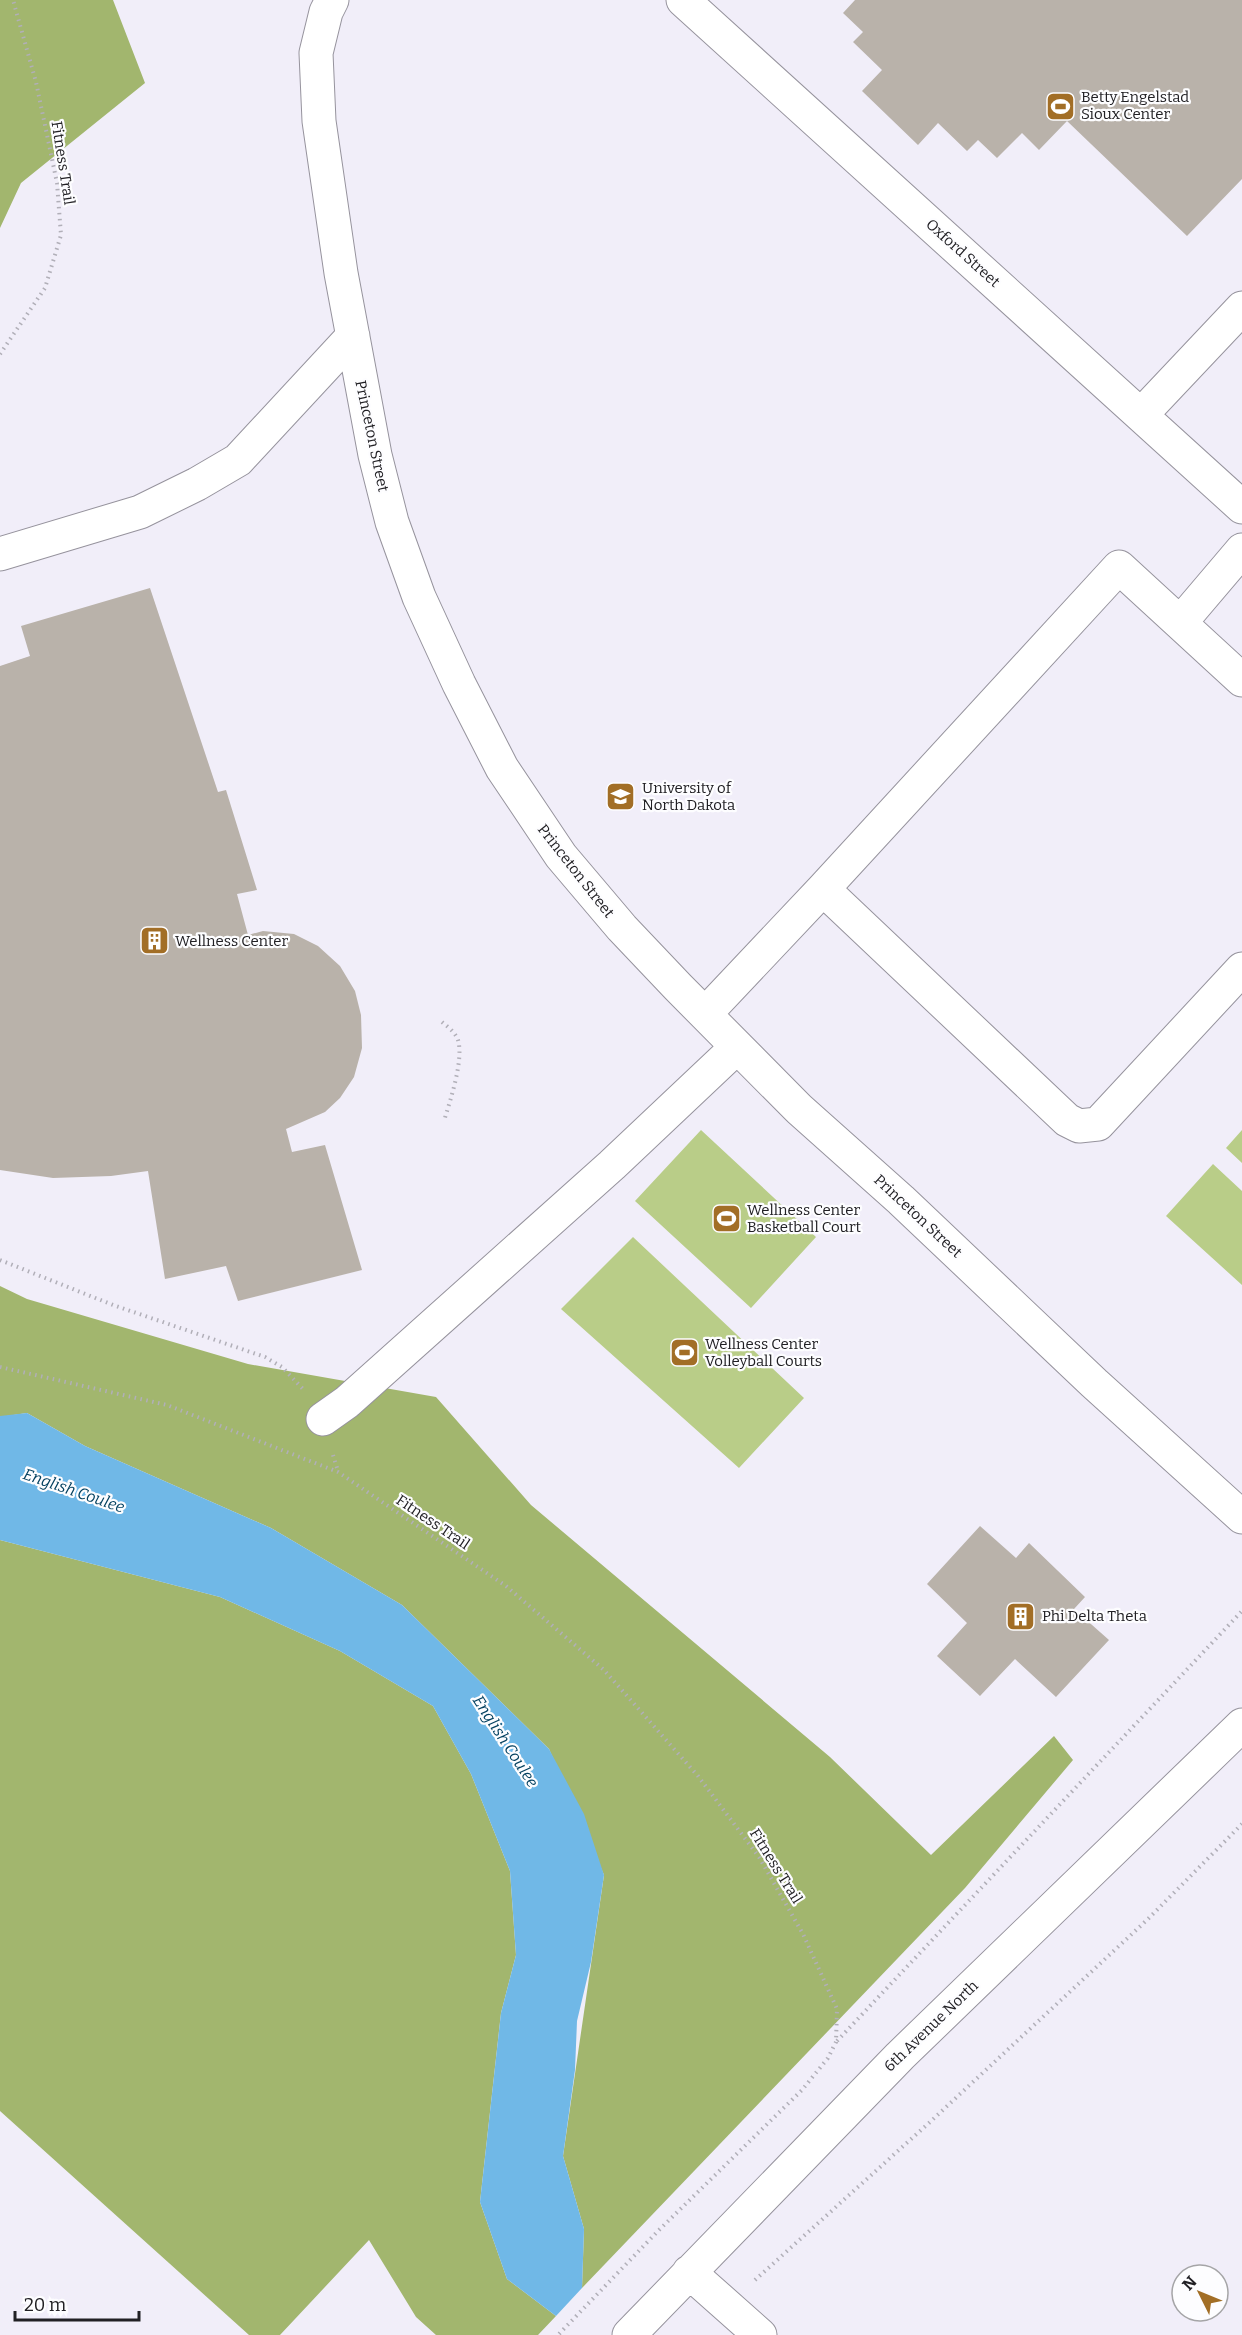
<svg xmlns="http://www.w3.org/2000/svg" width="1242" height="2335" font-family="Bitter,serif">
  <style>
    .green { fill: #b9cd88 }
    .forest { fill: #a2b66e }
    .water { fill: #70b8e7 }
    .building { fill: #b9b2aa }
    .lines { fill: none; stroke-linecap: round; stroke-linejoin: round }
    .minor-casing { stroke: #96939d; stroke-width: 35 }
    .path { stroke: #b1afb8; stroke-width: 4; stroke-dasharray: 1.5 4.5; stroke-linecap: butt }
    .minor { stroke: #fff; stroke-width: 33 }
    .labels { text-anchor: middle; stroke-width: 4.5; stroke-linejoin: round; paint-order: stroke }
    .poi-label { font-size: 15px; fill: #212024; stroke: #fdfdff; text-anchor: start }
    .street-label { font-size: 15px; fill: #212024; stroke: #fdfdff }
    .water-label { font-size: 16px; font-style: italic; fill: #044160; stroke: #fdfdff }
  </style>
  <rect width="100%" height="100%" fill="#f1eef9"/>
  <path class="green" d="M701 1130 816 1237 751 1308 635 1201Z
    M1242 1130V1163L1226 1148Z
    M1213 1164 1242 1191V1285L1166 1216Z
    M633 1237 804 1398 739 1468 561 1309Z"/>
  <path class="forest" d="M0 0H113L145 83 21 183 0 228Z
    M0 1286 27 1299 248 1364 436 1397 531 1505 830 1757 931 1855 1054 1736 1073 1760 965 1888 582 2288 584 2229 563 2156 604 1875 549 1749 402 1605 271 1528 85 1446 27 1413 0 1417Z
    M0 1540 220 1597 340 1651 433 1706 471 1774 510 1871 516 1955 501 2013 480 2202 507 2279 556 2316 538 2335H436L416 2317 369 2240 280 2335H249L0 2111Z"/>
  <path class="water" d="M27 1413 85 1446 271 1528 402 1605 549 1749 584 1814 604 1875 591 1962 577 2021 575 2070 563 2156 584 2229 582 2288 556 2316 507 2279 480 2202 501 2013 516 1955 510 1871 471 1774 433 1706 340 1651 220 1597 0 1540V1416Z"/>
  <path class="building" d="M855 0H1242V179L1187 236 1067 121 1039 150 1022 133 997 158 978 140 967 151 938 123 918 145 862 91 882 70 853 42 863 32 843 13Z
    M150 588 218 792 226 790 257 890 237 894 248 935 263 931 294 934 318 946 340 966 355 991 361 1015 362 1048 354 1077 340 1098 325 1112 286 1129 292 1152 325 1145 362 1270 238 1301 226 1266 165 1279 148 1171 111 1176 53 1178 0 1170V666L30 656 21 626Z
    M980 1526 1016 1558 1029 1543 1085 1597 1074 1609 1109 1640 1056 1697 1015 1659 980 1696 937 1656 967 1623 927 1584Z"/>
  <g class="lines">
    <defs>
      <path id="minor" d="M332 0 326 12 316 53 319 121 341 273 375 455 392 522 419 597 459 684 502 768 561 856 622 928 678 987 799 1109 901 1200 1094 1383 1242 1517
        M683 0 1242 507
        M1141 415 1242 308
        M0 554 140 512 197 484 238 460 353 336
        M1180 623 1242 550
        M823 889 1067 1120 1079 1126 1098 1124 1242 969
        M705 1014 823 889 1119 567 1242 680
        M323 1419 347 1402 612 1165 737 1047
        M689 2272 760 2335
        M629 2335 900 2056 1242 1725"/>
    </defs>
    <use href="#minor" class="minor-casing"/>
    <path class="path" d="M0 354 45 288 61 235 57 183 36 82 13 0
      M442 1022C448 1027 455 1032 458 1040 464 1060 450 1101 444 1121
      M0 1260 113 1305 265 1357 282 1367 303 1389
      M0 1367 167 1405 338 1472 506 1586 604 1670 698 1776 759 1857 803 1934 837 2009 836 2042 828 2058 802 2090 658 2231 558 2335
      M333 1455 338 1471
      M837 2041 1242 1611
      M755 2280 930 2122 1148 1919 1242 1824"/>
    <use href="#minor" class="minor"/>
  </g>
  <defs>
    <symbol id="stadium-square" viewBox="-11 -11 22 22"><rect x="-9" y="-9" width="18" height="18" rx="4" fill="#a26e26" stroke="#fdfdff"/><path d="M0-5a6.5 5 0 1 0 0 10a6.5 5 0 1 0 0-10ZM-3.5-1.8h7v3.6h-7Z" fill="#fff"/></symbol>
    <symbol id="university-square" viewBox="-11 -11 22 22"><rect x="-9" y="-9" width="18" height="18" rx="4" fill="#a26e26" stroke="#fdfdff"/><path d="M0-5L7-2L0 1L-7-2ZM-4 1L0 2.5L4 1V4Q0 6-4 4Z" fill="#fff"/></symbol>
    <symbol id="building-square" viewBox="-11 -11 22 22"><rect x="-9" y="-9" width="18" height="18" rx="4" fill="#a26e26" stroke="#fdfdff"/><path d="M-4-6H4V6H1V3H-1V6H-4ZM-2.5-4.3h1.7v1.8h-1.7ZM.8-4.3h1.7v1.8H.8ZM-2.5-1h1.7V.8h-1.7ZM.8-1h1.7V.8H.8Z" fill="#fff"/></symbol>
  </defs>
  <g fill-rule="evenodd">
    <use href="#stadium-square" x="1044" y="90" width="33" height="33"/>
    <use href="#university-square" x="604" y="780" width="33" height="33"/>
    <use href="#building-square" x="138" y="924" width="33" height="33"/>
    <use href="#stadium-square" x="710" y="1202" width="33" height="33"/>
    <use href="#stadium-square" x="668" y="1336" width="33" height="33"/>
    <use href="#building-square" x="1004" y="1600" width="33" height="33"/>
  </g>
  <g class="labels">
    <g class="poi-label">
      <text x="1081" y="102">Betty Engelstad<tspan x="1081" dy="17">Sioux Center</tspan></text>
      <text x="642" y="793">University of<tspan x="642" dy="17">North Dakota</tspan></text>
      <text x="175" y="946">Wellness Center</text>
      <text x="747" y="1215">Wellness Center<tspan x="747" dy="17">Basketball Court</tspan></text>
      <text x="705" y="1349">Wellness Center<tspan x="705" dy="17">Volleyball Courts</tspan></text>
      <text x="1042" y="1621">Phi Delta Theta</text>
    </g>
    <g class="street-label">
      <text transform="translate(63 163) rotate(81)" y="5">Fitness Trail</text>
      <text transform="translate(963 253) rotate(42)" y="5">Oxford Street</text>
      <text transform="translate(372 436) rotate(78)" y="5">Princeton Street</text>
      <text transform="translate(576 871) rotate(52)" y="5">Princeton Street</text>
      <text transform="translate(918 1216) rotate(43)" y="5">Princeton Street</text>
      <text transform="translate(433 1522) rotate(34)" y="5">Fitness Trail</text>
      <text transform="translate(776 1866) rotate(58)" y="5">Fitness Trail</text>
      <text transform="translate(931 2026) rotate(-44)" y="5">6th Avenue North</text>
    </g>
    <g class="water-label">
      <text transform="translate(74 1490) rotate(19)" y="6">English Coulee</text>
      <text transform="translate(506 1741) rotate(57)" y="6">English Coulee</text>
    </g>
  </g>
  <g transform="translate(1200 2293) rotate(313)"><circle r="28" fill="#fdfdff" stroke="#a5a5a7" stroke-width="1.5"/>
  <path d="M0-4.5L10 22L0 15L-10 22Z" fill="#a26e26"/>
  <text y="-9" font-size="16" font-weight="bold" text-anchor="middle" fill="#212024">N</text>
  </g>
  <path d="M15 2311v9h124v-9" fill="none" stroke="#212024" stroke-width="3"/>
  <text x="24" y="2311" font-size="18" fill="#212024" stroke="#fdfdff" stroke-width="4.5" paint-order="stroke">20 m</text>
</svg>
